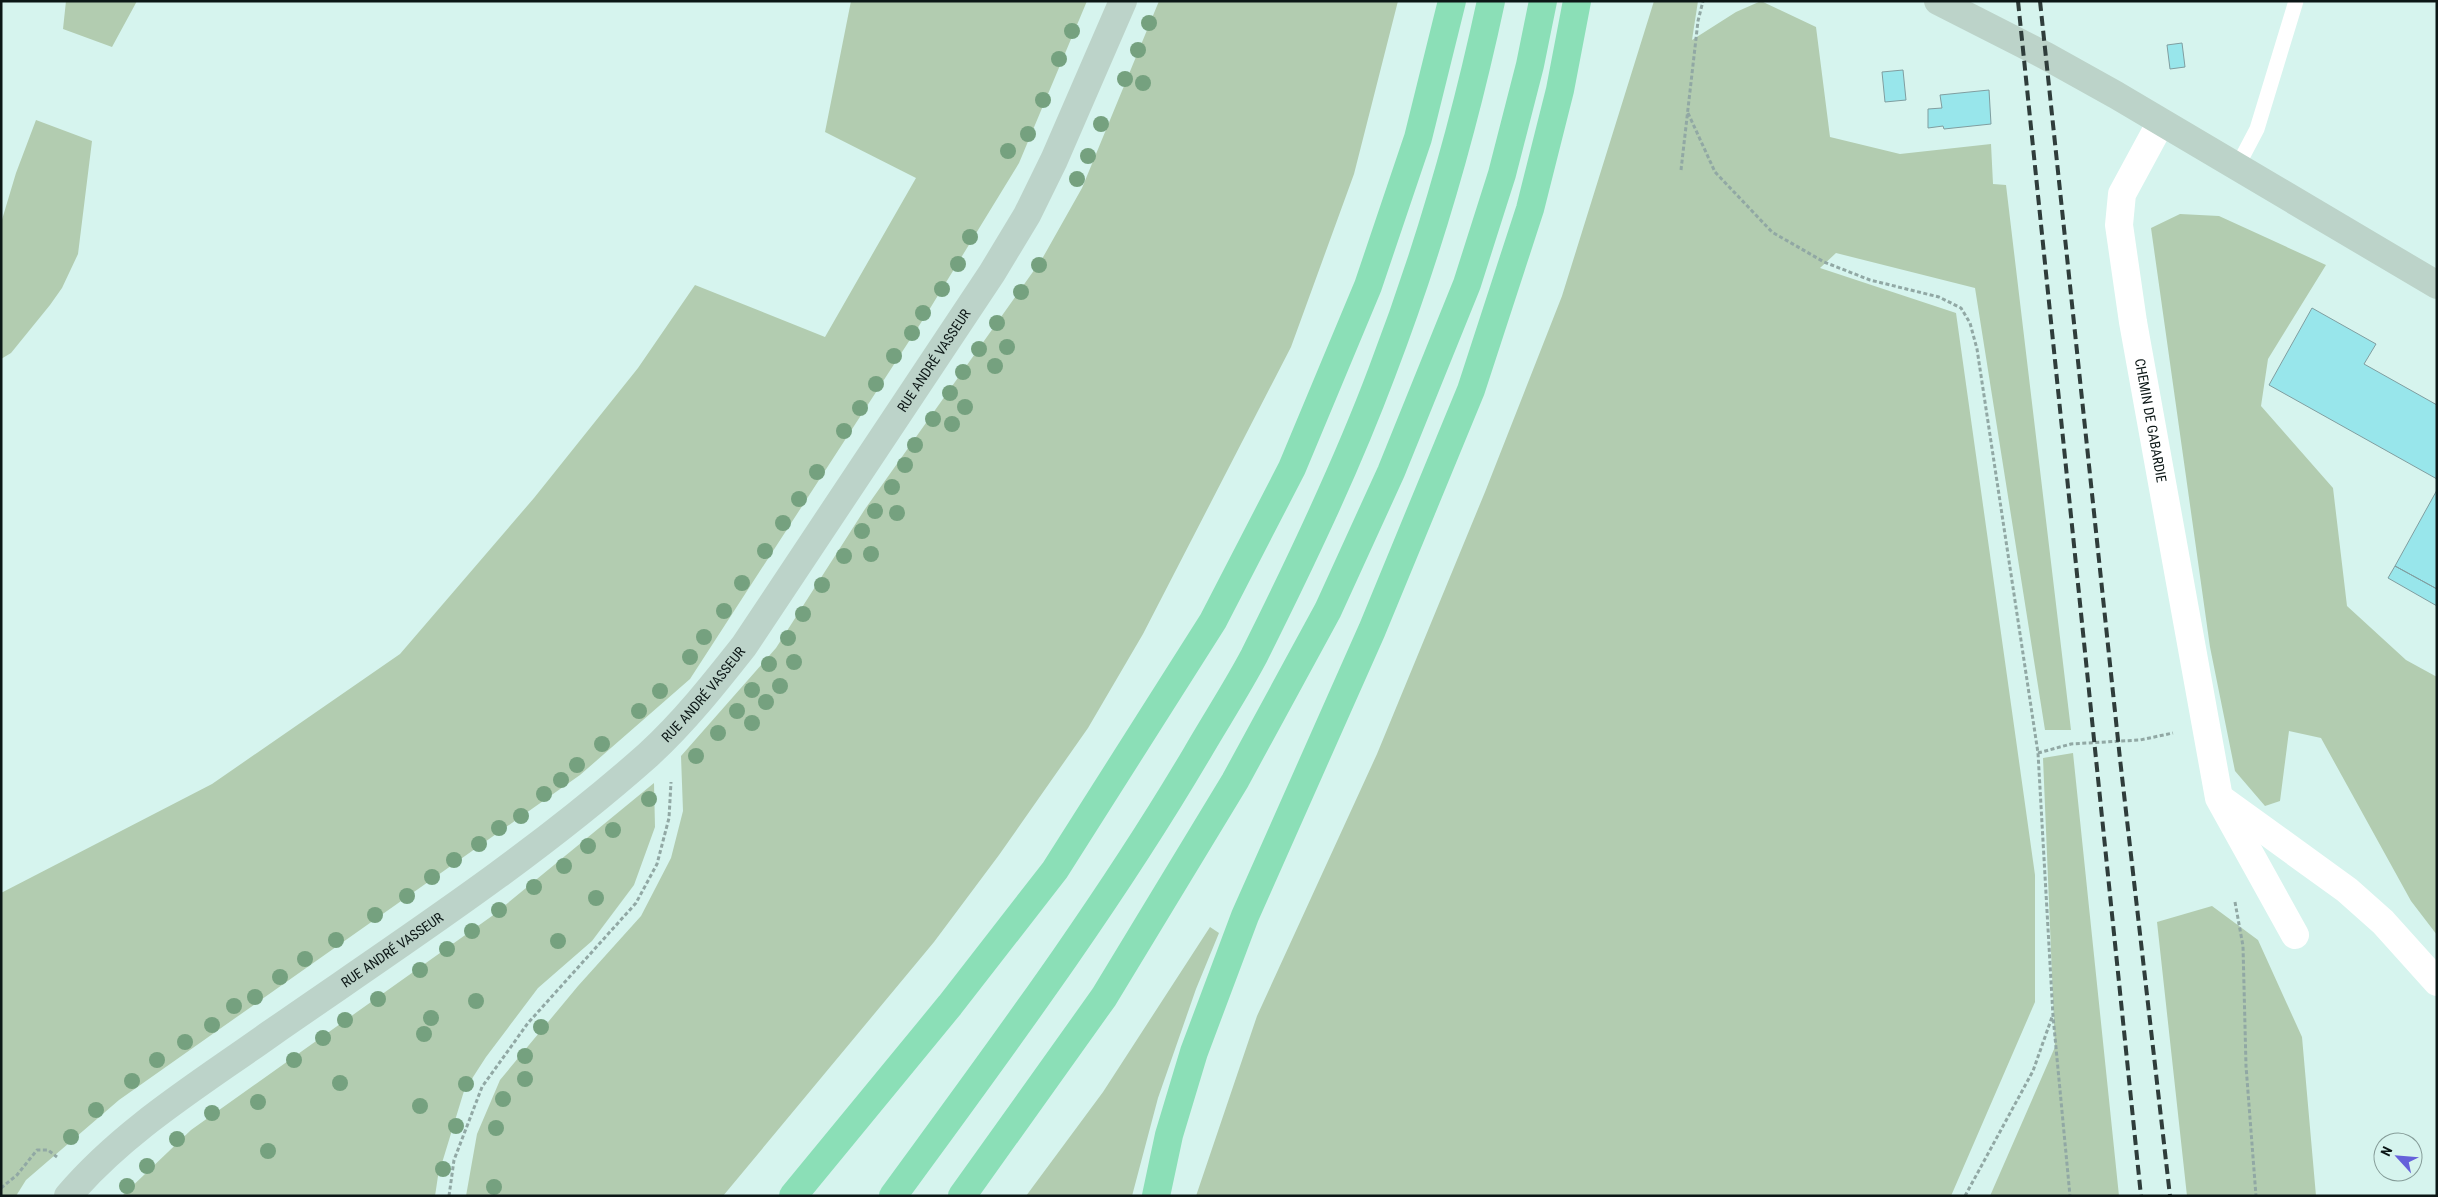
<svg xmlns="http://www.w3.org/2000/svg" width="2438" height="1197" font-family="'Roboto Condensed',sans-serif">
  <style>
    .green { fill: #b2ccb0 }
    .building { fill: #98e6eb; stroke: #809ea0 }
    .lines { fill: none; stroke-linecap: round; stroke-linejoin: round }
    .path { stroke: #91a8a4; stroke-width: 3; stroke-dasharray: 4 2.5; stroke-linecap: butt }
    .lane { stroke: #fff; stroke-width: 15 }
    .street { stroke: #fff; stroke-width: 28 }
    .secondary { stroke: #bcd3c9; stroke-width: 28 }
    .highway { stroke: #8bdfb7; stroke-width: 28 }
    .rail { stroke: #2f3d3b; stroke-width: 4; stroke-dasharray: 10 5; stroke-linecap: butt }
    .tree { fill: #75a17f }
    .labels { text-anchor: middle; stroke-width: 4; stroke-linejoin: round; paint-order: stroke }
    .street-label { font-size: 14px; fill: #0c1716; stroke: #d6f4ee }
  </style>
  <rect width="100%" height="100%" fill="#d6f4ee"/>
  <path class="green" d="M66 1H137L112 47 63 29Z
    M851 1H1087L1019 163 926 315 690 679 580 775 119 1100 26 1180 16 1196H1V893L212 784 400 654 534 498 638 368 695 285 825 337 916 178 825 132Z
    M1159 1H1398L1354 174 1291 347 1143 634 1088 728 999 855 934 942 723 1196H466L477 1134 500 1080 578 986 641 916 671 858 683 811 681 756 776 648 865 509 1042 259 1082 188Z
    M1654 1H1698L1692 40 1736 12 1761 1 1816 27 1830 137 1900 154 1991 144 1993 184 2006 185 2071 730H2045L1975 288 1836 253 1820 268 1956 313 2035 875V1002L1951 1196H1196L1257 1016 1377 754 1485 492 1562 296Z
    M36 120 92 141 78 254 62 288 50 305 11 353 1 359V223L16 173Z
    M2180 214 2219 216 2326 265 2268 359 2261 406 2333 488 2347 606 2406 660 2437 677V935L2411 901 2321 738 2289 731 2280 801 2265 806 2235 771 2210 647 2151 228Z
    M2073 753 2119 1196H1990L2055 1047 2043 758Z
    M654 783 655 827 634 885 592 941 538 988 486 1057 464 1091 438 1176 435 1196H122L191 1130 492 916Z
    M2212 906 2258 940 2302 1037 2316 1196H2187L2157 922Z
    M1210 927 1219 933 1196 989 1158 1098 1132 1196H1026L1103 1092Z"/>
  <path class="building" d="M2182 43 2185 67 2170 69 2167 45Z
    M1903 70 1906 100 1885 102 1882 72Z
    M1989 90 1991 124 1944 129 1943 126 1928 128V109L1942 108 1940 95Z
    M2312 308 2376 344 2364 364 2437 405V479L2269 385Z
    M2437 490V589L2395 566Z
    M2395 566 2437 589V606L2388 578Z"/>
  <g class="lines">
    <path class="path" d="M1688 113 1715 172 1772 232 1824 262 1870 280 1939 297 1961 308 1970 323 1977 349 2038 753 2053 1016 2070 1196
      M1681 170 1698 21 1703 1
      M2038 753 2071 744 2140 740 2173 733
      M2235 902 2243 946 2246 1066 2256 1196
      M1 1188 17 1175 37 1150H48L57 1157
      M449 1196 454 1160 482 1087 528 1023 636 903 657 864 669 818 671 782
      M1965 1196 2033 1071 2052 1017"/>
    <path class="lane" d="M2237 167 2257 129 2296 1"/>
    <g class="street">
      <path id="s1" d="M2161 122 2122 194 2119 225 2133 322 2219 798 2295 935"/>
      <path d="M2224 801 2347 890 2383 922 2437 982"/>
    </g>
    <g class="secondary">
      <path d="M1938 1 2046 56 2116 95 2437 285"/>
      <path id="s2" d="M68 1196C124 1130 200 1084 270 1034 398 945 531 859 648 755 684 722 714 684 744 646L992 273 1027 215 1054 160 1123 1"/>
    </g>
    <path class="highway" d="M793 1196 950 1005 1055 870 1213 621 1292 468 1368 286 1418 138 1452 1
      M893 1196C998 1052 1105 909 1196 755 1215 722 1236 690 1254 656 1300 564 1346 468 1382 372 1428 252 1464 127 1491 1
      M962 1196 1104 997 1235 781 1328 610 1391 472 1467 284 1502 174 1530 65 1543 1
      M1156 1196 1169 1135 1194 1052 1245 916 1372 630 1471 390 1530 209 1560 90 1577 1"/>
    <path class="rail" d="M2018 1 2141 1196
      M2040 1 2120 759 2170 1196"/>
  </g>
  <g class="tree">
    <circle cx="1149" cy="23" r="8"/>
    <circle cx="1072" cy="31" r="8"/>
    <circle cx="1138" cy="50" r="8"/>
    <circle cx="1059" cy="59" r="8"/>
    <circle cx="1125" cy="79" r="8"/>
    <circle cx="1143" cy="83" r="8"/>
    <circle cx="1043" cy="100" r="8"/>
    <circle cx="1101" cy="124" r="8"/>
    <circle cx="1028" cy="134" r="8"/>
    <circle cx="1008" cy="151" r="8"/>
    <circle cx="1088" cy="156" r="8"/>
    <circle cx="1077" cy="179" r="8"/>
    <circle cx="970" cy="237" r="8"/>
    <circle cx="958" cy="264" r="8"/>
    <circle cx="1039" cy="265" r="8"/>
    <circle cx="942" cy="289" r="8"/>
    <circle cx="1021" cy="292" r="8"/>
    <circle cx="923" cy="313" r="8"/>
    <circle cx="997" cy="323" r="8"/>
    <circle cx="912" cy="333" r="8"/>
    <circle cx="1007" cy="347" r="8"/>
    <circle cx="979" cy="349" r="8"/>
    <circle cx="894" cy="356" r="8"/>
    <circle cx="995" cy="366" r="8"/>
    <circle cx="963" cy="372" r="8"/>
    <circle cx="876" cy="384" r="8"/>
    <circle cx="950" cy="393" r="8"/>
    <circle cx="965" cy="407" r="8"/>
    <circle cx="860" cy="408" r="8"/>
    <circle cx="933" cy="419" r="8"/>
    <circle cx="952" cy="424" r="8"/>
    <circle cx="844" cy="431" r="8"/>
    <circle cx="915" cy="445" r="8"/>
    <circle cx="905" cy="465" r="8"/>
    <circle cx="817" cy="472" r="8"/>
    <circle cx="892" cy="487" r="8"/>
    <circle cx="799" cy="499" r="8"/>
    <circle cx="875" cy="511" r="8"/>
    <circle cx="897" cy="513" r="8"/>
    <circle cx="783" cy="523" r="8"/>
    <circle cx="862" cy="531" r="8"/>
    <circle cx="765" cy="551" r="8"/>
    <circle cx="871" cy="554" r="8"/>
    <circle cx="844" cy="556" r="8"/>
    <circle cx="742" cy="583" r="8"/>
    <circle cx="822" cy="585" r="8"/>
    <circle cx="724" cy="611" r="8"/>
    <circle cx="803" cy="614" r="8"/>
    <circle cx="704" cy="637" r="8"/>
    <circle cx="788" cy="638" r="8"/>
    <circle cx="690" cy="657" r="8"/>
    <circle cx="794" cy="662" r="8"/>
    <circle cx="769" cy="664" r="8"/>
    <circle cx="780" cy="686" r="8"/>
    <circle cx="752" cy="690" r="8"/>
    <circle cx="660" cy="691" r="8"/>
    <circle cx="766" cy="702" r="8"/>
    <circle cx="639" cy="711" r="8"/>
    <circle cx="737" cy="711" r="8"/>
    <circle cx="752" cy="723" r="8"/>
    <circle cx="718" cy="733" r="8"/>
    <circle cx="602" cy="744" r="8"/>
    <circle cx="696" cy="756" r="8"/>
    <circle cx="577" cy="765" r="8"/>
    <circle cx="561" cy="780" r="8"/>
    <circle cx="544" cy="794" r="8"/>
    <circle cx="649" cy="799" r="8"/>
    <circle cx="521" cy="816" r="8"/>
    <circle cx="499" cy="828" r="8"/>
    <circle cx="613" cy="830" r="8"/>
    <circle cx="479" cy="844" r="8"/>
    <circle cx="588" cy="846" r="8"/>
    <circle cx="454" cy="860" r="8"/>
    <circle cx="564" cy="866" r="8"/>
    <circle cx="432" cy="877" r="8"/>
    <circle cx="534" cy="887" r="8"/>
    <circle cx="407" cy="896" r="8"/>
    <circle cx="596" cy="898" r="8"/>
    <circle cx="499" cy="910" r="8"/>
    <circle cx="375" cy="915" r="8"/>
    <circle cx="472" cy="931" r="8"/>
    <circle cx="336" cy="940" r="8"/>
    <circle cx="558" cy="941" r="8"/>
    <circle cx="447" cy="949" r="8"/>
    <circle cx="305" cy="959" r="8"/>
    <circle cx="420" cy="970" r="8"/>
    <circle cx="280" cy="977" r="8"/>
    <circle cx="255" cy="997" r="8"/>
    <circle cx="378" cy="999" r="8"/>
    <circle cx="476" cy="1001" r="8"/>
    <circle cx="234" cy="1006" r="8"/>
    <circle cx="431" cy="1018" r="8"/>
    <circle cx="345" cy="1020" r="8"/>
    <circle cx="212" cy="1025" r="8"/>
    <circle cx="541" cy="1027" r="8"/>
    <circle cx="424" cy="1034" r="8"/>
    <circle cx="323" cy="1038" r="8"/>
    <circle cx="185" cy="1042" r="8"/>
    <circle cx="525" cy="1056" r="8"/>
    <circle cx="157" cy="1060" r="8"/>
    <circle cx="294" cy="1060" r="8"/>
    <circle cx="525" cy="1079" r="8"/>
    <circle cx="132" cy="1081" r="8"/>
    <circle cx="340" cy="1083" r="8"/>
    <circle cx="466" cy="1084" r="8"/>
    <circle cx="503" cy="1099" r="8"/>
    <circle cx="258" cy="1102" r="8"/>
    <circle cx="420" cy="1106" r="8"/>
    <circle cx="96" cy="1110" r="8"/>
    <circle cx="212" cy="1113" r="8"/>
    <circle cx="456" cy="1126" r="8"/>
    <circle cx="496" cy="1128" r="8"/>
    <circle cx="71" cy="1137" r="8"/>
    <circle cx="177" cy="1139" r="8"/>
    <circle cx="268" cy="1151" r="8"/>
    <circle cx="147" cy="1166" r="8"/>
    <circle cx="443" cy="1169" r="8"/>
    <circle cx="127" cy="1186" r="8"/>
    <circle cx="494" cy="1187" r="8"/>
  </g>
  <g class="labels">
    <g class="street-label">
      <text dy="5" stroke="none"><textPath href="#s2" startOffset="1218">RUE ANDRÉ VASSEUR</textPath></text>
      <text dy="5" stroke="none"><textPath href="#s1" startOffset="311">CHEMIN DE GABARDIE</textPath></text>
      <text dy="5" stroke="none"><textPath href="#s2" startOffset="812">RUE ANDRÉ VASSEUR</textPath></text>
      <text dy="5" stroke="none"><textPath href="#s2" startOffset="408">RUE ANDRÉ VASSEUR</textPath></text>
    </g>
  </g>
  <rect width="2438" height="1197" fill="none" stroke="#0c1716" stroke-width="5"/>
  <g transform="translate(2398 1157) rotate(296)"><circle r="24" fill="#d6f4ee" stroke="#859c98"/>
  <path d="M0-4L9 19L0 12L-9 19Z" fill="#6561da"/>
  <text y="-8" font-size="14" font-weight="bold" text-anchor="middle" fill="#0c1716">N</text>
  </g>
</svg>
